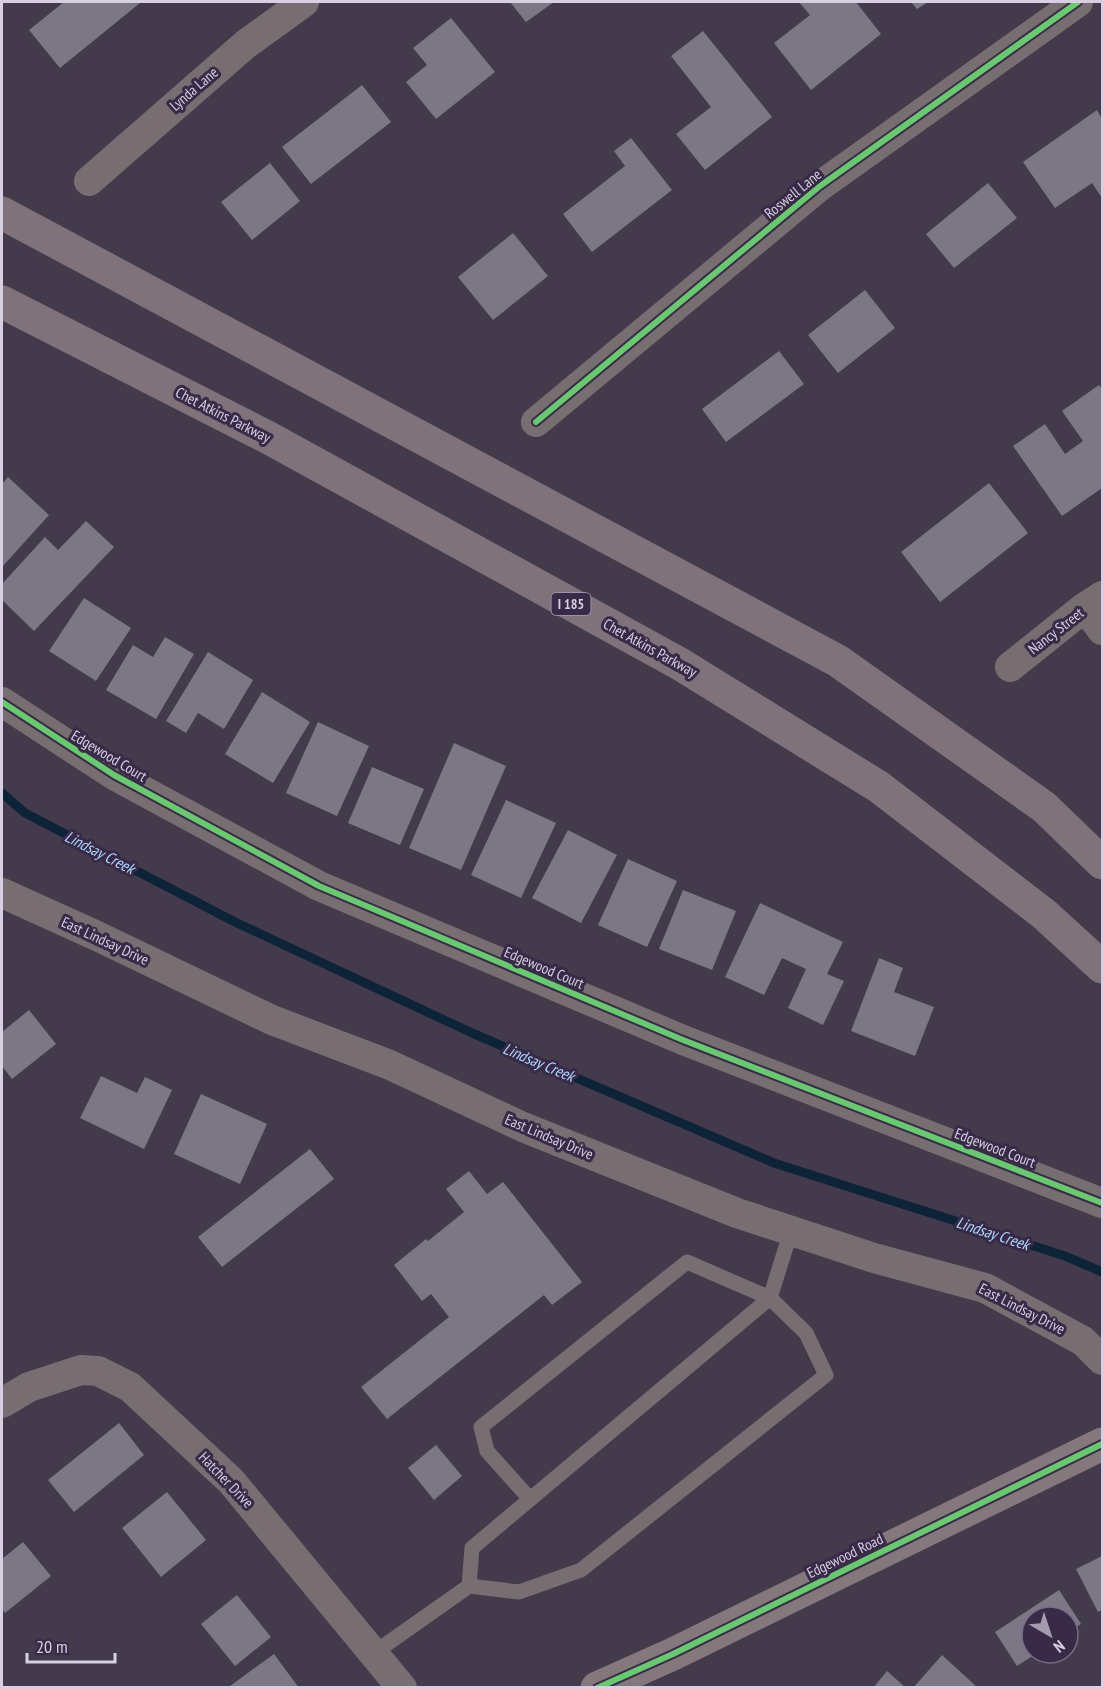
<svg xmlns="http://www.w3.org/2000/svg" width="1104" height="1689" font-family="'PT Sans Narrow',sans-serif">
  <style>
    .lines { fill: none; stroke-linecap: round; stroke-linejoin: round }
    .stream { stroke: #0c2338; stroke-width: 9 }
    .building { fill: #7d7685 }
    .lane { stroke: #786e71; stroke-width: 15 }
    .street { stroke: #786e71; stroke-width: 30 }
    .secondary { stroke: #84787c; stroke-width: 33 }
    .highway { stroke: #7f727b; stroke-width: 33 }
    .cycleway-casing { stroke: #392a48; stroke-width: 10 }
    .cycleway { stroke: #67ca6e; stroke-width: 6 }
    .labels { text-anchor: middle; stroke-width: 6; stroke-linejoin: round; paint-order: stroke }
    .shield { fill: #392a48; stroke: #a89eb4; stroke-width: 1.5 }
    .shield-label { font-size: 14px; font-weight: bold; fill: #d8cfe3 }
    .street-label { font-size: 15px; fill: #d8cfe3; stroke: #392a48 }
    .water-label { font-size: 16px; font-style: italic; fill: #acd6fc; stroke: #392a48 }
  </style>
  <rect width="100%" height="100%" fill="#433b4c"/>
  <g class="lines">
    <path class="stream" d="M2 793 25 813 235 922 472 1033 774 1163 1065 1256 1102 1272"/>
  </g>
  <path class="building" d="M64 2H139L140 3 60 68 29 30Z
    M510 2H554L526 22Z
    M799 2H856L881 34 811 90 774 43 810 15Z
    M911 2H928L917 9Z
    M451 18 495 72 436 119 406 82 427 65 413 48Z
    M703 31 772 117 705 170 676 134 711 107 671 56Z
    M362 85 391 122 311 184 282 147Z
    M1097 110 1102 119V198L1092 183 1055 208 1023 162Z
    M631 138 672 190 592 252 563 214 625 166 614 151Z
    M270 163 300 201 252 240 221 202Z
    M988 183 1017 218 954 268 926 234Z
    M513 233 548 276 493 320 458 277Z
    M865 290 895 328 838 373 808 335Z
    M779 351 804 384 726 442 702 409Z
    M1099 385 1102 389V488L1062 516 1013 446 1045 424 1065 454 1083 441 1062 411Z
    M8 477 49 515 2 567V484Z
    M989 483 1028 533 940 602 901 552Z
    M86 521 114 547 34 631 2 600V584L45 537 58 550Z
    M84 598 131 628 96 681 49 651Z
    M165 637 194 654 156 719 106 690 133 645 153 657Z
    M208 652 253 680 224 729 198 713 186 733 166 721Z
    M262 692 310 722 273 783 225 754Z
    M318 722 369 746 337 816 286 793Z
    M454 743 506 766 461 870 409 848Z
    M372 767 424 789 400 845 348 823Z
    M506 800 556 823 521 898 471 875Z
    M568 830 617 855 581 923 532 898Z
    M628 859 677 881 647 947 598 925Z
    M683 890 736 911 712 970 659 949Z
    M760 903 843 942 827 974 844 981 823 1025 788 1008 806 969 782 958 764 995 725 977Z
    M879 958 903 968 894 992 934 1007 915 1056 851 1031Z
    M29 1010 56 1044 12 1079 2 1066V1032Z
    M101 1076 137 1093 145 1077 172 1090 144 1149 80 1118Z
    M201 1094 267 1124 240 1184 174 1154Z
    M310 1149 334 1179 222 1267 198 1237Z
    M469 1171 487 1194 503 1182 582 1282 552 1305 544 1295 387 1419 361 1387 449 1317 431 1294 422 1301 394 1265 426 1239 428 1241 464 1212 446 1189Z
    M119 1423 144 1455 74 1512 48 1480Z
    M436 1445 462 1476 434 1500 408 1468Z
    M167 1492 206 1540 161 1577 122 1528Z
    M23 1542 51 1576 5 1613 2 1609V1559Z
    M1102 1556V1610L1098 1612 1076 1569Z
    M1059 1590 1081 1624 1068 1633V1617H1032V1653H1037L1017 1666 995 1632Z
    M237 1595 271 1637 235 1666 201 1624Z
    M274 1654 299 1688H231L230 1686Z
    M942 1655 978 1688H913Z
    M887 1671 906 1688H873Z"/>
  <g class="lines">
    <path class="lane" d="M530 1499 487 1451 481 1427 687 1262 770 1298 791 1231
      M374 1653 469 1586 519 1592 581 1570 826 1375 806 1333 770 1298 472 1548 469 1586"/>
    <path class="street" d="M89 181 246 44 304 2
      M536 422 820 186 1078 2
      M1085 607 1102 630
      M1010 667 1085 607 1102 596
      M2 702 114 775 319 886 683 1040 1102 1203
      M2 893 97 936 272 1020 390 1065 523 1127 737 1213 874 1258 985 1288 1083 1341 1102 1360
      M2 1403 29 1387 81 1370 98 1371 130 1387 231 1481 402 1688"/>
    <path class="secondary" d="M597 1688 673 1654 1102 1444"/>
    <path class="highway" d="M2 213 838 661 1044 807 1102 863
      M2 302 269 438 680 664 879 787 1044 914 1102 967"/>
    <defs>
      <path id="cycleway" d="M536 422 820 186 1078 2
        M2 702 114 775 319 886 683 1040 1102 1203
        M597 1688 673 1654 1102 1444"/>
    </defs>
    <use href="#cycleway" class="cycleway-casing"/>
    <use href="#cycleway" class="cycleway"/>
  </g>
  <g class="labels">
    <rect class="shield" x="551.5" y="593" width="39" height="22" rx="4.5"/>
    <g class="shield-label">
      <text x="571" y="609">I 185</text>
    </g>
    <g class="street-label">
      <text transform="translate(194 89) rotate(-41)" y="5">Lynda Lane</text>
      <text transform="translate(793 194) rotate(-39)" y="5">Roswell Lane</text>
      <text transform="translate(223 415) rotate(27)" y="5">Chet Atkins Parkway</text>
      <text transform="translate(1056 631) rotate(-38)" y="5">Nancy Street</text>
      <text transform="translate(650 648) rotate(29)" y="5">Chet Atkins Parkway</text>
      <text transform="translate(109 756) rotate(31)" y="5">Edgewood Court</text>
      <text transform="translate(105 941) rotate(25)" y="5">East Lindsay Drive</text>
      <text transform="translate(544 968) rotate(23)" y="5">Edgewood Court</text>
      <text transform="translate(549 1137) rotate(23)" y="5">East Lindsay Drive</text>
      <text transform="translate(995 1148) rotate(21)" y="5">Edgewood Court</text>
      <text transform="translate(1022 1309) rotate(27)" y="5">East Lindsay Drive</text>
      <text transform="translate(226 1480) rotate(46)" y="5">Hatcher Drive</text>
      <text transform="translate(845 1556) rotate(-26)" y="5">Edgewood Road</text>
    </g>
    <g class="water-label">
      <text transform="translate(100 852) rotate(27)" y="6">Lindsay Creek</text>
      <text transform="translate(539 1062) rotate(23)" y="6">Lindsay Creek</text>
      <text transform="translate(993 1233) rotate(18)" y="6">Lindsay Creek</text>
    </g>
  </g>
  <rect width="1104" height="1689" fill="none" stroke="#d8cfe3" stroke-width="6"/>
  <g transform="translate(1050 1635) rotate(141)"><circle r="28" fill="#392a48" stroke="#796c86" stroke-width="1.5"/>
  <path d="M0-4.5L10 22L0 15L-10 22Z" fill="#a49bae"/>
  <text y="-9" font-size="16" font-weight="bold" text-anchor="middle" fill="#d8cfe3">N</text>
  </g>
  <path d="M27 1653v9h88v-9" fill="none" stroke="#d8cfe3" stroke-width="3"/>
  <text x="36" y="1653" font-size="18" fill="#d8cfe3" stroke="#392a48" stroke-width="4.5" paint-order="stroke">20 m</text>
</svg>
